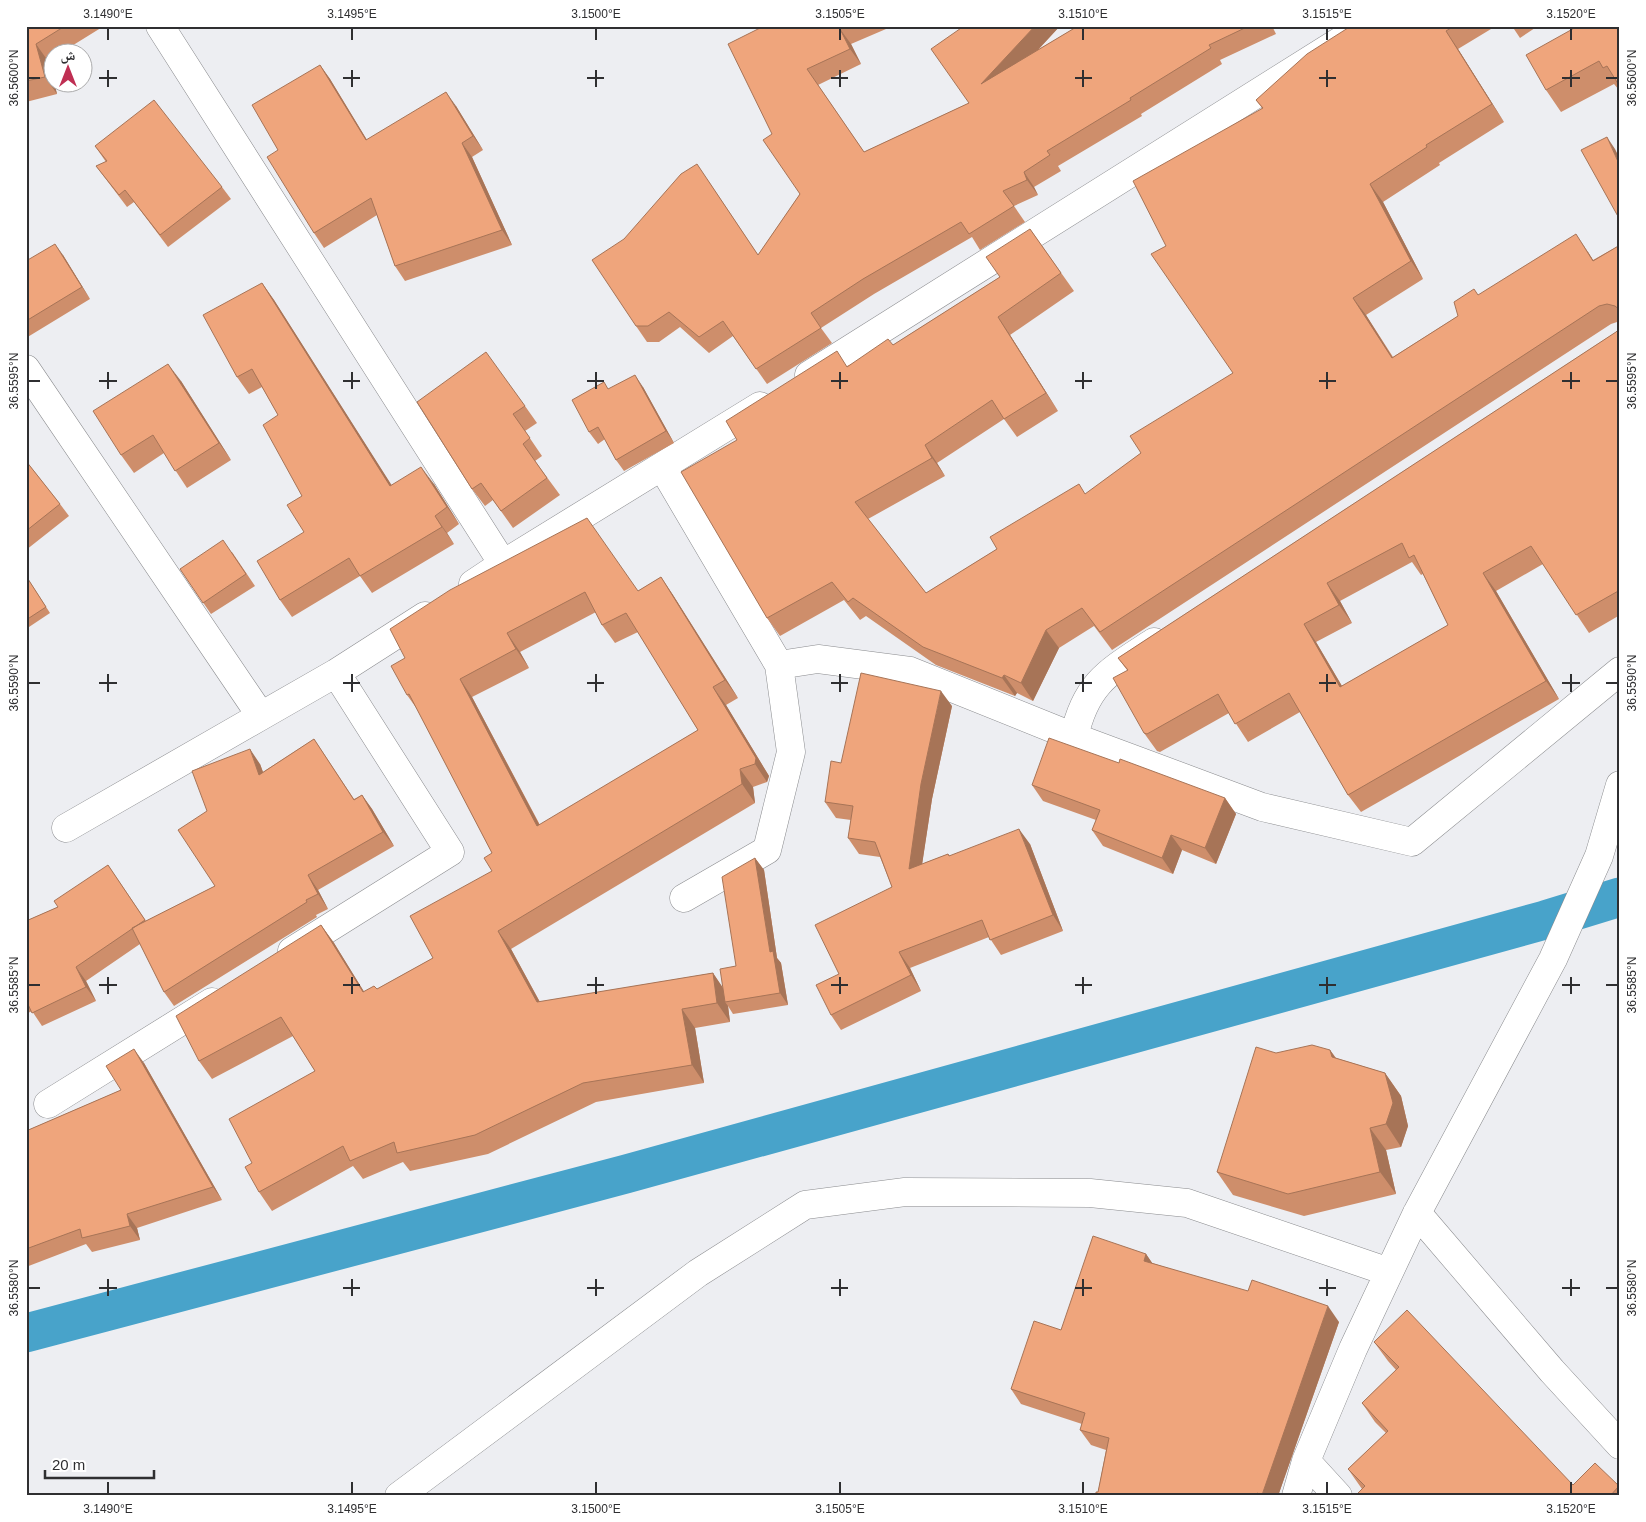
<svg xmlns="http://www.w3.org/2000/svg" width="1646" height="1522" font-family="Helvetica,'Noto Naskh Arabic',sans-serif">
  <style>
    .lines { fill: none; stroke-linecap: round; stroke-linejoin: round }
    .canal { stroke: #48a3ca; stroke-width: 39 }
    .street-casing { stroke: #8a8b8e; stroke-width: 29 }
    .street { stroke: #fff; stroke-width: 28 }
    .wall { fill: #ce8e6b; fill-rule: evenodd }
    .shaded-wall { fill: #a77457 }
    .building { fill: #efa57c; stroke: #a77457; fill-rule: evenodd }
    .ticks { fill: none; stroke: #2f2f31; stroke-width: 2 }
    .neatline { fill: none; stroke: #2f2f31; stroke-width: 2 }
    .ticks-label { font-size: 12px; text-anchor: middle; fill: #2f2f31 }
  </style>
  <rect width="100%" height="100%" fill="#edeef2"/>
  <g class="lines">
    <path class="canal" d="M26 1333 626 1174 1545 920 1620 897"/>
    <defs>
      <path id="street" d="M160 26 503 564 473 584
        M26 369 261 716 336 673 425 616
        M809 375 1364 26
        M663 468 779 665 791 752 767 850 684 898
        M503 564 760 406
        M779 665 818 659 910 671 1074 737 1262 807 1412 842 1620 671
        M1074 737C1086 682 1110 671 1154 642
        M66 828 261 716
        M292 951 450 852 336 673
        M48 1104 212 1002
        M1417 1213 1552 1371 1620 1445
        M1306 1461 1338 1496
        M399 1496 698 1273 805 1205 905 1192 1090 1193 1187 1203 1389 1272
        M1296 1496 1306 1461 1353 1349 1417 1213 1553 959 1599 856 1620 785"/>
    </defs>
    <use href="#street" class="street-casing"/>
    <use href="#street" class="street"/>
  </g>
  <path class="wall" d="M26 26H104L62 52H52V59L48 61 52 82H54L57 94 26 102Z
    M764 26H893L851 44 861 64 818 85 864 152 969 103 964 26H1060L1038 50 1078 26H1272L1276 34 1220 60 1222 64 1141 114 1142 116 1058 166 1061 171 1034 187 1038 195 1014 206 1025 222 980 250 972 237 874 294 821 328 832 343 767 384 733 336 709 353 680 327 659 342H647L636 326 624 239 707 179 758 255 800 194 772 134Z
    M1351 26H1496L1458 49 1504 122 1439 163 1440 165 1383 202 1423 279 1366 315 1393 357 1458 316 1479 295 1588 252 1593 260 1620 245V321L1611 324 1112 650 1094 626 1059 648 1033 701 1017 693 1015 696 936 665 866 616 860 620 844 600 780 636 767 618 737 440 847 366 893 345 1000 277 1030 229 1074 291 1010 335 1058 411 1017 437 1004 419 937 463 945 476 868 519 926 593 1086 494 1141 453 1233 373 1166 246 1262 108 1256 100Z
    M1512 26H1538L1520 38Z
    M1620 26V90H1619L1614 84 1561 112 1546 90Z
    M320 65 330 79 367 140 456 106 483 150 472 157 512 245 405 281 395 266 377 215 324 248 314 233 278 150Z
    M95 146 222 187 231 199 168 247 134 202 127 207 105 178 96 166 106 162Z
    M63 255 90 299 26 338V261Z
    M262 283 274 300 391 485 434 484 459 524 447 533 454 544 372 593 360 576 292 617 280 600 304 532 302 496 278 415 262 387 249 394 237 377Z
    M1620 328V615L1589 633 1543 564 1496 591 1559 699 1361 812 1348 795 1300 712 1248 742 1229 713 1160 752 1157 751 1144 733 1127 670 1118 658 1616 332ZM1412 562 1421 575 1423 574 1448 625 1342 686 1316 642 1352 623 1340 601Z
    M181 381 231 460 187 488 164 453 134 473 121 455Z
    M643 387 674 443 624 471 616 460 605 439 598 444 589 432 609 389Z
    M417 402 525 406 537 423 525 431 542 456 535 461 560 495 513 528 493 500 485 506 472 489Z
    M26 461 60 504 69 516 26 550Z
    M232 552 255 586 211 614 180 569Z
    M661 577 673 595 738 698 726 705 769 776 767 782 753 787 755 803 511 949 540 1002 713 973 723 988 736 966 755 858 764 870 777 958 781 963 788 1005 733 1014 728 1006 730 1022 695 1028 704 1083 596 1102 488 1154 410 1171 403 1162 363 1179 353 1166 272 1211 259 1192 252 1163 315 1071 293 1036 212 1079 199 1061 321 925 334 943 364 992 377 989 433 958 492 871V853L417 709 407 695 405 658 450 590 638 591ZM596 612 602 625 615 643 638 632 698 730 540 825 472 697 529 668 520 652Z
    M28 579 50 613 26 629V580Z
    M952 706 932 799 922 864 948 854 950 856 1030 844 1063 931 1001 955 989 937 910 968 921 991 841 1030 831 1015 839 974 892 887 880 857 859 854 848 838 851 820 836 818 825 802 841 763Z
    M314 739 354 799 362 795 372 809 394 846 318 890 328 909 316 915 317 917 174 1006 164 992 140 944 86 981 96 1001 42 1026 32 1011 26 1014V921L58 907 108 865 146 921 215 886 207 811 260 764 263 772Z
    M1032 785 1225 798 1236 814 1216 864 1182 850 1173 874 1103 846 1092 830 1096 820 1043 801Z
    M1330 1050 1336 1058 1385 1073 1401 1096 1408 1126 1401 1147 1386 1150 1396 1194 1304 1216 1233 1195 1217 1172 1276 1053Z
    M144 1063 222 1200 137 1228 140 1240 92 1252 86 1244 26 1267V1131L121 1090Z
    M1146 1254 1152 1263 1339 1322 1278 1496H1096L1098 1492 1106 1450 1091 1445 1080 1430 1082 1424 1021 1404 1011 1389 1061 1330Z
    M1374 1342 1573 1485 1619 1486 1620 1496H1359L1358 1493 1362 1489 1348 1469 1386 1433 1375 1422 1362 1403 1396 1370 1388 1361Z"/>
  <path class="shaded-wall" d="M1035 26H1060L992 99 981 84Z
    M840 29 851 44 861 64 850 49Z
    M1446 31 1458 49 1504 122 1492 104Z
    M36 44 48 61 52 78V82H54L57 94 45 77Z
    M320 65 330 79 376 155 366 140Z
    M446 92 456 106 483 150 473 136Z
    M1607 137 1615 149 1620 159V166Z
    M462 143 472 157 512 245 502 230Z
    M1024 172 1034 187 1038 195 1027 180Z
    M1370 184 1383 202 1423 279 1411 261Z
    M1576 234 1588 252 1605 279 1593 261Z
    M55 244 63 255 90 299 82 287Z
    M262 283 274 300 403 503 390 486Z
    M1353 298 1366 315 1404 376 1392 358Z
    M998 317 1010 335 1058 411 1046 393Z
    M168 364 181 381 231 460 219 443Z
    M635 375 643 387 674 443 666 431Z
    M925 445 937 463 945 476 932 458Z
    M421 467 434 484 459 524 447 507Z
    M435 516 447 533 454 544 442 527Z
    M1483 573 1496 591 1559 699 1546 681Z
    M661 577 673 595 738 698 725 680Z
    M1327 583 1340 601 1352 623 1339 605Z
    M1304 624 1316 642 1353 705 1340 687Z
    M1046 630 1059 648 1033 701 1021 683Z
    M507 633 520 652 529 668 516 649Z
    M1004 675 1017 693 1015 696 1002 678Z
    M460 679 472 697 550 845 537 826Z
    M713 687 726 705 769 776 767 782 755 764Z
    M941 691 952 706 932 799 919 885 909 869 921 784Z
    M250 749 260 764 269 789 259 775Z
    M740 769 753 787 755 803 742 784Z
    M362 795 372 809 394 846 383 832Z
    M1225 798 1236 814 1216 864 1205 848Z
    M1019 829 1030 844 1063 931 1053 915Z
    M1171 835 1182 850 1173 874 1162 858Z
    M755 858 764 870 777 958 781 963 788 1005 780 993 770 952Z
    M308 875 318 890 328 909 318 894Z
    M321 925 334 943 376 1011 363 992Z
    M498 931 511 949 550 1021 537 1002Z
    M899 952 910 968 921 991 911 975Z
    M76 967 86 981 96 1001 86 987Z
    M713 973 725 991V1002L728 1006 730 1022 717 1003Z
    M682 1009 695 1028 704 1083 692 1065Z
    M134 1049 144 1063 222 1200 213 1187Z
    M1330 1050 1346 1073 1332 1057Z
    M1385 1073 1401 1096 1408 1126 1401 1147 1386 1124Z
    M1370 1128 1386 1150 1396 1194 1380 1172Z
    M127 1214 137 1228 140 1240 130 1226Z
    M1146 1254 1157 1270 1144 1261Z
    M1328 1306 1339 1322 1278 1496H1263L1262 1495Z"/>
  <path class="building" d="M26 26H65L36 44 45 77 26 81Z
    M764 26H845L840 29 850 49 807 69 864 152 969 103 931 49 964 26H1035L981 84 1078 26H1249L1209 45 1211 48 1130 98 1131 100 1047 151 1050 155 1024 172 1027 180 1003 191 1014 206 969 234 961 222 863 279 811 313 821 328 756 369 723 321 699 337 669 312 648 326H636L592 260 624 239 681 174 697 164 758 255 800 194 763 140 772 134 728 44Z
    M1351 26H1454L1446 31 1492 104 1426 145 1427 147 1370 184 1411 261 1353 298 1392 358 1458 316 1454 302 1474 289 1478 295 1576 234 1593 261 1620 245V310L1615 306 1607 304 1599 306 1100 632 1082 608 1046 630 1021 683 1004 675 1002 678 923 647 853 598 848 602 832 582 767 618 681 472 737 440 726 421 837 351 847 367 888 339 893 345 1000 277 986 257 1030 229 1061 273 998 317 1046 393 1004 419 992 400 925 445 932 458 855 502 926 593 997 549 990 537 1079 484 1085 494 1141 453 1130 436 1233 373 1151 254 1166 246 1133 181 1263 108 1256 100 1307 54Z
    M1578 26H1620V87L1607 66 1603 68 1599 61 1546 90 1526 55Z
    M320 65 366 140 446 92 473 136 462 143 502 230 395 266 371 198 314 233 267 157 278 150 252 105Z
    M154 100 222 187 160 235 125 190 119 195 96 166 107 161 95 146Z
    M1607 137 1620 166V220L1581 150Z
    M55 244 82 287 26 321V261Z
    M262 283 390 486 421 467 447 507 435 516 442 527 360 576 349 558 280 600 257 561 304 532 287 505 302 496 263 425 278 415 252 369 237 377 203 315Z
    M1620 328V590L1576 615 1531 546 1483 573 1546 681 1348 795 1289 693 1235 724 1218 694 1147 734 1144 733 1113 678 1128 670 1118 658 1616 332ZM1402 543 1409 558 1414 555 1448 625 1340 687 1304 624 1339 605 1327 583Z
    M486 352 525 406 513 414 530 438 523 444 547 478 501 511 481 483 472 489 417 402Z
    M168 364 219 443 175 471 153 435 121 455 93 411Z
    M635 375 666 431 616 460 598 427 589 432 572 400 604 382 608 389Z
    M26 461 60 504 26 531Z
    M587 518 638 591 661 577 725 680 713 687 756 758 755 764 740 769 742 784 498 931 537 1002 713 973 717 1003 682 1009 692 1065 583 1083 475 1135 397 1153 394 1142 350 1161 343 1146 259 1192 245 1167 252 1163 229 1119 315 1071 281 1017 199 1061 176 1016 321 925 363 992 374 986 377 989 433 958 410 916 492 871 484 858 492 853 409 694 407 695 391 666 405 658 390 629 450 590ZM585 592 602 625 626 613 698 730 537 826 460 679 516 649 507 633Z
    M223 540 246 574 203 603 180 569Z
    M28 579 46 607 26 620V580Z
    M861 673 941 691 921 784 909 869 948 854 949 856 1019 829 1053 915 990 940 982 920 899 952 911 975 831 1015 816 985 839 974 815 925 892 887 875 842 848 838 853 806 825 802 831 761 841 763Z
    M1049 738 1119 763 1120 759 1225 798 1205 848 1171 835 1162 858 1092 830 1100 810 1032 785Z
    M314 739 354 800 362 795 383 832 308 875 318 894 306 900 307 902 164 992 132 928 215 886 178 830 207 811 192 771 250 749 259 775Z
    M755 858 770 952 773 951 780 993 725 1002 720 969 736 966 722 877Z
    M108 865 145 920 76 967 86 987 32 1013 26 1000V921L58 907 54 901Z
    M1312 1045 1330 1050 1332 1057 1385 1073 1393 1103 1386 1124 1370 1128 1380 1172 1288 1194 1217 1172 1256 1047 1276 1053Z
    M134 1049 213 1187 127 1214 130 1226 82 1238 80 1229 26 1249V1131L121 1090 106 1066Z
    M1093 1236 1146 1254 1144 1261 1248 1291 1252 1280 1328 1306 1262 1495 1257 1493 1256 1496H1096V1492H1098L1109 1438 1080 1430 1085 1413 1011 1389 1034 1321 1061 1330Z
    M1407 1310 1573 1485 1595 1463 1619 1486 1610 1496H1360L1358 1493 1365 1486 1348 1469 1388 1431 1362 1403 1399 1367 1374 1342Z"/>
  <path class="ticks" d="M108 28V40M352 28V40M596 28V40M840 28V40M1083 28V40M1327 28V40M1571 28V40M108 70V87M352 70V87M596 70V87M840 70V87M1083 70V87M1327 70V87M1571 70V87M28 78H40M99 78H117M343 78H360M587 78H604M831 78H848M1075 78H1092M1319 78H1336M1562 78H1580M1606 78H1618M108 372V389M352 372V389M596 372V389M840 372V389M1083 372V389M1327 372V389M1571 372V389M28 381H40M99 381H117M343 381H360M587 381H604M831 381H848M1075 381H1092M1319 381H1336M1562 381H1580M1606 381H1618M108 674V692M352 674V692M596 674V692M840 674V692M1083 674V692M1327 674V692M1571 674V692M28 683H40M99 683H117M343 683H360M587 683H604M831 683H848M1075 683H1092M1319 683H1336M1562 683H1580M1606 683H1618M108 977V994M352 977V994M596 977V994M840 977V994M1083 977V994M1327 977V994M1571 977V994M28 985H40M99 985H117M343 985H360M587 985H604M831 985H848M1075 985H1092M1319 985H1336M1562 985H1580M1606 985H1618M108 1279V1296M352 1279V1296M596 1279V1296M840 1279V1296M1083 1279V1296M1327 1279V1296M1571 1279V1296M28 1288H40M99 1288H117M343 1288H360M587 1288H604M831 1288H848M1075 1288H1092M1319 1288H1336M1562 1288H1580M1606 1288H1618M108 1482V1494M352 1482V1494M596 1482V1494M840 1482V1494M1083 1482V1494M1327 1482V1494M1571 1482V1494"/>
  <rect width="1646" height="1522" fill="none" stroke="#ffffff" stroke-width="55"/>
  <g transform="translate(68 68)"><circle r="24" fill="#ffffff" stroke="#acacad"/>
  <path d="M0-4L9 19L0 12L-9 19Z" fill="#bf2f53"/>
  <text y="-8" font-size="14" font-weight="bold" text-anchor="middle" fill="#2f2f31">ش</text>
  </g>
  <path d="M45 1470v8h109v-8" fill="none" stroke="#2f2f31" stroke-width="2.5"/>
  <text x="52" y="1470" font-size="15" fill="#2f2f31" stroke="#ffffff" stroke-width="4" paint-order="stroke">20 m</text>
  <rect x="28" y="28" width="1590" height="1466" class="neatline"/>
  <g class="ticks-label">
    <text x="108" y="18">3.1490°E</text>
    <text x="352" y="18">3.1495°E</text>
    <text x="596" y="18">3.1500°E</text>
    <text x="840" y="18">3.1505°E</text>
    <text x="1083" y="18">3.1510°E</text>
    <text x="1327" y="18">3.1515°E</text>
    <text x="1571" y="18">3.1520°E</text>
    <text transform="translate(14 78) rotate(-90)" y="4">36.5600°N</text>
    <text transform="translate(1632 78) rotate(-90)" y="4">36.5600°N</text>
    <text transform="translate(14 381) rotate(-90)" y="4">36.5595°N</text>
    <text transform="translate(1632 381) rotate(-90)" y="4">36.5595°N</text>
    <text transform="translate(14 683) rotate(-90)" y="4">36.5590°N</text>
    <text transform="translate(1632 683) rotate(-90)" y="4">36.5590°N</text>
    <text transform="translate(14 985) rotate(-90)" y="4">36.5585°N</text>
    <text transform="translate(1632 985) rotate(-90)" y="4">36.5585°N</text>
    <text transform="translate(14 1288) rotate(-90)" y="4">36.5580°N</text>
    <text transform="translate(1632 1288) rotate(-90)" y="4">36.5580°N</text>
    <text x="108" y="1513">3.1490°E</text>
    <text x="352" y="1513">3.1495°E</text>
    <text x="596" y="1513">3.1500°E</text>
    <text x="840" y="1513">3.1505°E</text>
    <text x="1083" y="1513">3.1510°E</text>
    <text x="1327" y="1513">3.1515°E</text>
    <text x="1571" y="1513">3.1520°E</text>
  </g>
</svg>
